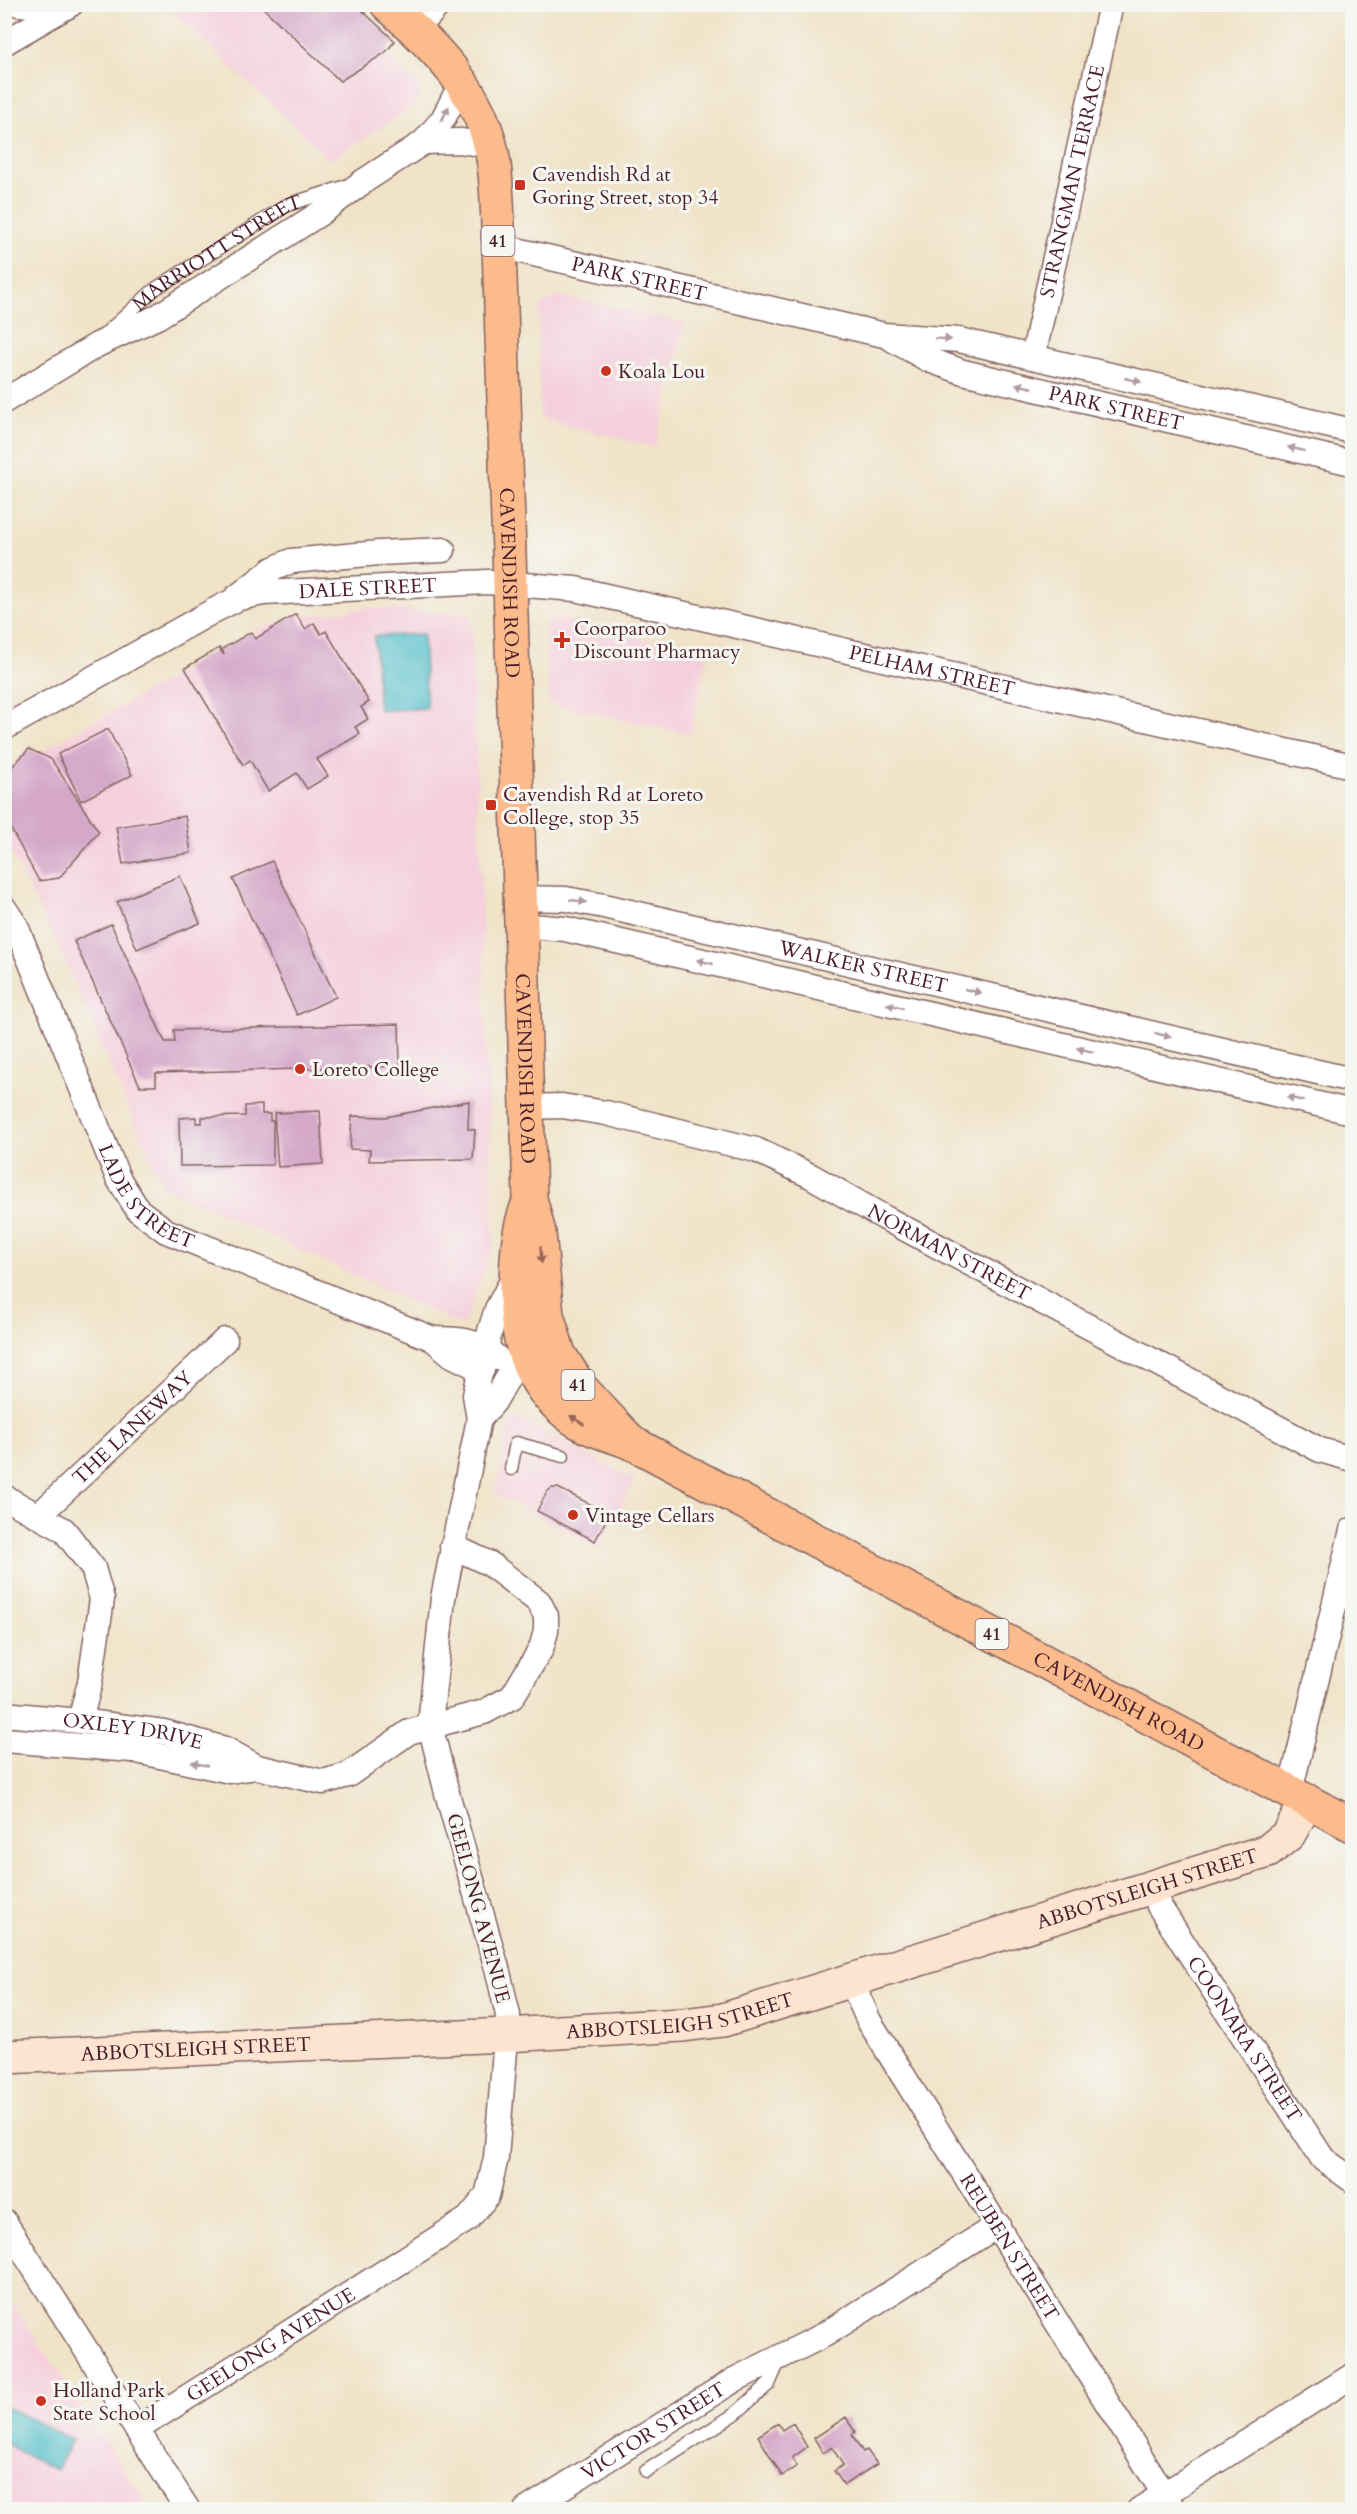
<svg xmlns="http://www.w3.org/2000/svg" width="1357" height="2514" font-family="Cardo,serif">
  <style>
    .built { fill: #f5cfdc }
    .water { fill: #52bfca; stroke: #4e6f7a; stroke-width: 1.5 }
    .building { fill: #d5a8c9 }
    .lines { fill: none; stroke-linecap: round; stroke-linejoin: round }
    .lane-casing { stroke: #846462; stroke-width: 15 }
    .street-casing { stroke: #846462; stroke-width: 27 }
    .secondary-casing { stroke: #846462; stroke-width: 36 }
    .primary-casing { stroke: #846462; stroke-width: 36 }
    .lane { stroke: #fff; stroke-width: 12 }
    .street { stroke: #fff; stroke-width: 24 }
    .secondary { stroke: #fde4d1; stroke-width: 33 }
    .primary { stroke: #fbbb8c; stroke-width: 33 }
    .oneway { fill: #ae9aa0 }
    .oneway2 { fill: #9a6557 }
    .poi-dot { fill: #c8321e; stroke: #f6f6f2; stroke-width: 2 }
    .labels { text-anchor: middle; stroke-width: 6; stroke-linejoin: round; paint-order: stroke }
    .shield { fill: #f6f6f2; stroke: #7e6067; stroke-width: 1.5 }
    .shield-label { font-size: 18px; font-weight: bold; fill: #4a1f2b }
    .poi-label { font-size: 20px; fill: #4a1f2b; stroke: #f6f6f2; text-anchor: start }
    .street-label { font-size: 20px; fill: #4a1f2b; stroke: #f6f6f2 }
  </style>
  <rect width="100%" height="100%" fill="#f6f6f2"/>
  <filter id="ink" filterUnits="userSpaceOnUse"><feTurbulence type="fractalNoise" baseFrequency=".0167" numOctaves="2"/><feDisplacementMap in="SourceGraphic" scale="12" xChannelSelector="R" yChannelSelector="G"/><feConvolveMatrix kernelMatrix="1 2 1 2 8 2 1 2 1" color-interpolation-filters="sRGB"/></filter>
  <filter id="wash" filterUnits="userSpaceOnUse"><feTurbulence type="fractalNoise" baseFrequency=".008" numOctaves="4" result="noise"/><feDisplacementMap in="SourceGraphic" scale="24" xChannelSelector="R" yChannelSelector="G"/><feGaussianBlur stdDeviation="1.35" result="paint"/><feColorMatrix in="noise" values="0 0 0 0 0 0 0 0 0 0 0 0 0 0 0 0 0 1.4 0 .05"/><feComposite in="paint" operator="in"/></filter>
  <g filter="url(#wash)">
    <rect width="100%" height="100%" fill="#f0e3c7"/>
    <path class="built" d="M165 5H333L417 83 420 96 413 107 330 160Z
      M560 296 685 323 655 447 540 419 538 313 542 304Z
      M371 608 471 615 494 1244 464 1326 163 1187 60 951 5 840V772L260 628 304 616Z
      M555 618 708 654 690 734 549 704 545 622Z
      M518 1418 635 1480 599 1549 495 1494 510 1422Z
      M5 2292 150 2509H5Z"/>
    <path class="water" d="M423 634 427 708 379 711 374 636Z
      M4 2406 72 2439 56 2470 5 2444Z"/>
    <g id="blocks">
      <path class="building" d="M259 4H355L395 41 385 53 340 81Z
        M296 614 305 629 314 623 321 634 326 631 369 702 361 707 368 719 355 727 360 734 317 759 328 776 307 789 297 773 268 791 250 760 243 765 185 668 219 648 224 655 222 649 251 632 255 639Z
        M108 729 132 775 81 801 58 754Z
        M29 749 51 759 99 832 59 878 39 881 4 816V775Z
        M185 816 191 853 123 864 116 827Z
        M272 861 336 997 297 1015 233 879Z
        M180 876 200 923 137 949 117 902Z
        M111 924 165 1042H175L174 1030 399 1024 400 1066 156 1073V1086H140L74 941Z
        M469 1101 468 1129 475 1130 473 1159 369 1161 370 1150 350 1149 352 1116 386 1117Z
        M262 1105V1114H270V1121H273V1165L180 1166 179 1118 196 1117V1123H202V1117L245 1116V1106Z
        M320 1111 323 1164 278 1167 274 1113Z
        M552 1488H558L598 1508 596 1512 607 1518 595 1541 537 1511 547 1492Z
        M846 2417 855 2432 852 2435 863 2452 867 2450 877 2464 844 2485 834 2471 843 2465 832 2447 823 2453 814 2438Z
        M778 2423 782 2430 793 2423 807 2447 792 2458 797 2466 782 2476 758 2436Z"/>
    </g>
  </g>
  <g filter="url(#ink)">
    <use href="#blocks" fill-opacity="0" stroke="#846462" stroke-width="1.5"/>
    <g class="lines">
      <defs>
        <g id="lane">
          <path id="s1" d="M106 333 155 289 287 205 347 186"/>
          <path d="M511 1469 516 1443 563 1456"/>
          <path d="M646 2471 735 2414 769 2384 779 2361"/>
        </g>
        <g id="street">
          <path d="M19 4 66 7"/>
          <path d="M416 30 439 4"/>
          <path d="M4 43 71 4"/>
          <path d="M424 142 460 141 490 145"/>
          <path id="s2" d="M499 246 884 335 959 340 1352 431"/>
          <path id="s3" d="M892 339 929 360 963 372 1352 463"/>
          <path id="s4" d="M1033 357 1111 4"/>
          <path d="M4 401 97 345 157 317 319 214 364 181 424 142 443 119 462 82"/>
          <path d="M237 597 273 569 291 561 379 553 443 550"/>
          <path id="s5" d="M4 728 215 610 239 598 263 593 488 582 575 589 1352 766"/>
          <path id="s6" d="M520 898 566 899 604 906 1352 1080"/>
          <path id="s7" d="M4 908 16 926 118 1178 138 1210 166 1231 433 1339 452 1355 482 1370"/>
          <path d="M521 925 565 929 1352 1112"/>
          <path id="s8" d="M527 1107 562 1106 606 1113 756 1150 811 1176 885 1218 1320 1450 1352 1459"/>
          <path d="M433 1339C457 1339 479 1339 497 1358"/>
          <path d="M479 1419 494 1402 529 1341"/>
          <path d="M4 1497 64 1530 93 1568 102 1599 90 1682 80 1721"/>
          <path id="s9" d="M39 1515 225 1340"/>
          <path id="s10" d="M4 1714 80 1721 164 1732 225 1749 257 1767 323 1782 348 1775 409 1732 484 1712 512 1697 541 1649 546 1631V1616L539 1602 490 1564 452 1546"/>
          <path d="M4 1740 132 1750 230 1771 257 1767"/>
          <path d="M1290 1792 1352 1530"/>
          <path id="s11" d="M1153 1885 1159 1906 1323 2159 1352 2180"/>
          <path id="s12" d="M851 1981 869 2021 1174 2510"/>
          <path d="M4 2221 188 2510"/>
          <path id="s13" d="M137 2429 468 2219 487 2196 496 2158 508 2015 498 1972 447 1793 430 1725 443 1598 479 1419 475 1395 490 1331 497 1309 516 1273"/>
          <path id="s14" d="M526 2510 734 2380 824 2335 998 2225"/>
          <path d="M1139 2510 1352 2376"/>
        </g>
        <g id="secondary">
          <path id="s15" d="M4 2057 506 2035 683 2025 723 2020 1268 1851 1289 1834 1307 1801"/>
        </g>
        <g id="primary">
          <path id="s16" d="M387 4C435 47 482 92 493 158 498 187 497 217 499 246L530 1198 539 1233 547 1315 559 1354 580 1387 631 1442"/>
          <path id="s17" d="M527 1207C518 1231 517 1254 516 1279 515 1334 524 1382 571 1417 591 1432 616 1435 638 1446L1352 1825"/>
        </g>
      </defs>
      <use href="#lane" class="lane-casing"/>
      <use href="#street" class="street-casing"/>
      <use href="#secondary" class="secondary-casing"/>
      <use href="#primary" class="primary-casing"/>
      <use href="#lane" class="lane"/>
      <use href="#street" class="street"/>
      <use href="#secondary" class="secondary"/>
      <use href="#primary" class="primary"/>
    </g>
    <defs><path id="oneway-solid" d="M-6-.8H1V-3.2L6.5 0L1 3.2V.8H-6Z" transform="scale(1.5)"/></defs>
    <g class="oneway">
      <use href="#oneway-solid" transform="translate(445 114) rotate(-63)"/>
      <use href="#oneway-solid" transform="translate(943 339) rotate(4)"/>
      <use href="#oneway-solid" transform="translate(1133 380) rotate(13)"/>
      <use href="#oneway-solid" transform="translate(1024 386) rotate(-167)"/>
      <use href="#oneway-solid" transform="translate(1296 449) rotate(-167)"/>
      <use href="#oneway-solid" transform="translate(578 901) rotate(9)"/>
      <use href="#oneway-solid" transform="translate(705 962) rotate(-167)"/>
      <use href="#oneway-solid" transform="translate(973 991) rotate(13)"/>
      <use href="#oneway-solid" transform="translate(895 1006) rotate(-167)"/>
      <use href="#oneway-solid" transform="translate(1163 1035) rotate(13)"/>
      <use href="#oneway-solid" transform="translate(1085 1050) rotate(-167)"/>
      <use href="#oneway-solid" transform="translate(1295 1099) rotate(-167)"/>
      <use href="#oneway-solid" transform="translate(199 1764) rotate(-168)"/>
    </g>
    <g class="oneway2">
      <use href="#oneway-solid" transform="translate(541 1255) rotate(86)"/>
      <use href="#oneway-solid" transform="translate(577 1420) rotate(-147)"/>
    </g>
  </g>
  <g class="poi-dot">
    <rect x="514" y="179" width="12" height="12" rx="3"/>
    <circle cx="606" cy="371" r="6"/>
    <path d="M559 631h6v6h6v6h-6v6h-6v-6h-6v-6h6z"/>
    <rect x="485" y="799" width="12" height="12" rx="3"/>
    <circle cx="300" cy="1069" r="6"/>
    <circle cx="573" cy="1515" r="6"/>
    <circle cx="41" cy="2401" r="6"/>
  </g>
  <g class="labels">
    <g class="shield">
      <rect x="481.5" y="226" width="33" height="30" rx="4.5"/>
      <rect x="561.5" y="1370" width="33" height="30" rx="4.5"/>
      <rect x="975.5" y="1619" width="33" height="30" rx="4.5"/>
    </g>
    <g class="shield-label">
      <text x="498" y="247">41</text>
      <text x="578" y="1391">41</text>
      <text x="992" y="1640">41</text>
    </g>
    <g class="poi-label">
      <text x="532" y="181">Cavendish Rd at<tspan x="532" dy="23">Goring Street, stop 34</tspan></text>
      <text x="618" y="378">Koala Lou</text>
      <text x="574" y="635">Coorparoo<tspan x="574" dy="23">Discount Pharmacy</tspan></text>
      <text x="503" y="801">Cavendish Rd at Loreto<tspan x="503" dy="23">College, stop 35</tspan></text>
      <text x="312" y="1076">Loreto College</text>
      <text x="585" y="1522">Vintage Cellars</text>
      <text x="53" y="2397">Holland Park<tspan x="53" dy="23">State School</tspan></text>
    </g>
    <g class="street-label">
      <text dy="7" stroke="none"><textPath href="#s4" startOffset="180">STRANGMAN TERRACE</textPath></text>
      <text dy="7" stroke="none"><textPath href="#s1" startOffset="138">MARRIOTT STREET</textPath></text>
      <text dy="7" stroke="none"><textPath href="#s2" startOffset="144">PARK STREET</textPath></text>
      <text dy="7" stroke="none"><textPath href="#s3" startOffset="236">PARK STREET</textPath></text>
      <text dy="7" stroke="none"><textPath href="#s16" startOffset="616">CAVENDISH ROAD</textPath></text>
      <text dy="7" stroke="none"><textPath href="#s5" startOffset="398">DALE STREET</textPath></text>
      <text dy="7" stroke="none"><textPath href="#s5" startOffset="972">PELHAM STREET</textPath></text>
      <text dy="7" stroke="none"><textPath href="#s6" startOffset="351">WALKER STREET</textPath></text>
      <text dy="7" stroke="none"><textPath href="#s16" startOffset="1102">CAVENDISH ROAD</textPath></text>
      <text dy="7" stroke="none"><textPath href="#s7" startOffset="327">LADE STREET</textPath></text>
      <text dy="7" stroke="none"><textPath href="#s8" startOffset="453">NORMAN STREET</textPath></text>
      <text dy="7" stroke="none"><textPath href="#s9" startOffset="128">THE LANEWAY</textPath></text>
      <text dy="7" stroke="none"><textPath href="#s17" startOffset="846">CAVENDISH ROAD</textPath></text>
      <text dy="7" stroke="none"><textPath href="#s10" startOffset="130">OXLEY DRIVE</textPath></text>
      <text dy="7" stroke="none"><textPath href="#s15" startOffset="1164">ABBOTSLEIGH STREET</textPath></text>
      <text transform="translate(479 1908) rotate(75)" y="7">GEELONG AVENUE</text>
      <text dy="7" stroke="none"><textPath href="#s15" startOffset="678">ABBOTSLEIGH STREET</textPath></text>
      <text dy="7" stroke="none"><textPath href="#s11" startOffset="180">COONARA STREET</textPath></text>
      <text dy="7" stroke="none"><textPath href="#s15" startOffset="192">ABBOTSLEIGH STREET</textPath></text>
      <text dy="7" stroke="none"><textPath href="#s12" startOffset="310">REUBEN STREET</textPath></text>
      <text dy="7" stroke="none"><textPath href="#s13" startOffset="158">GEELONG AVENUE</textPath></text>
      <text dy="7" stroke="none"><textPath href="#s14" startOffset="150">VICTOR STREET</textPath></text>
    </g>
  </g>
  <rect width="1357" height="2514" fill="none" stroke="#f6f6f2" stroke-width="24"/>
</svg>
